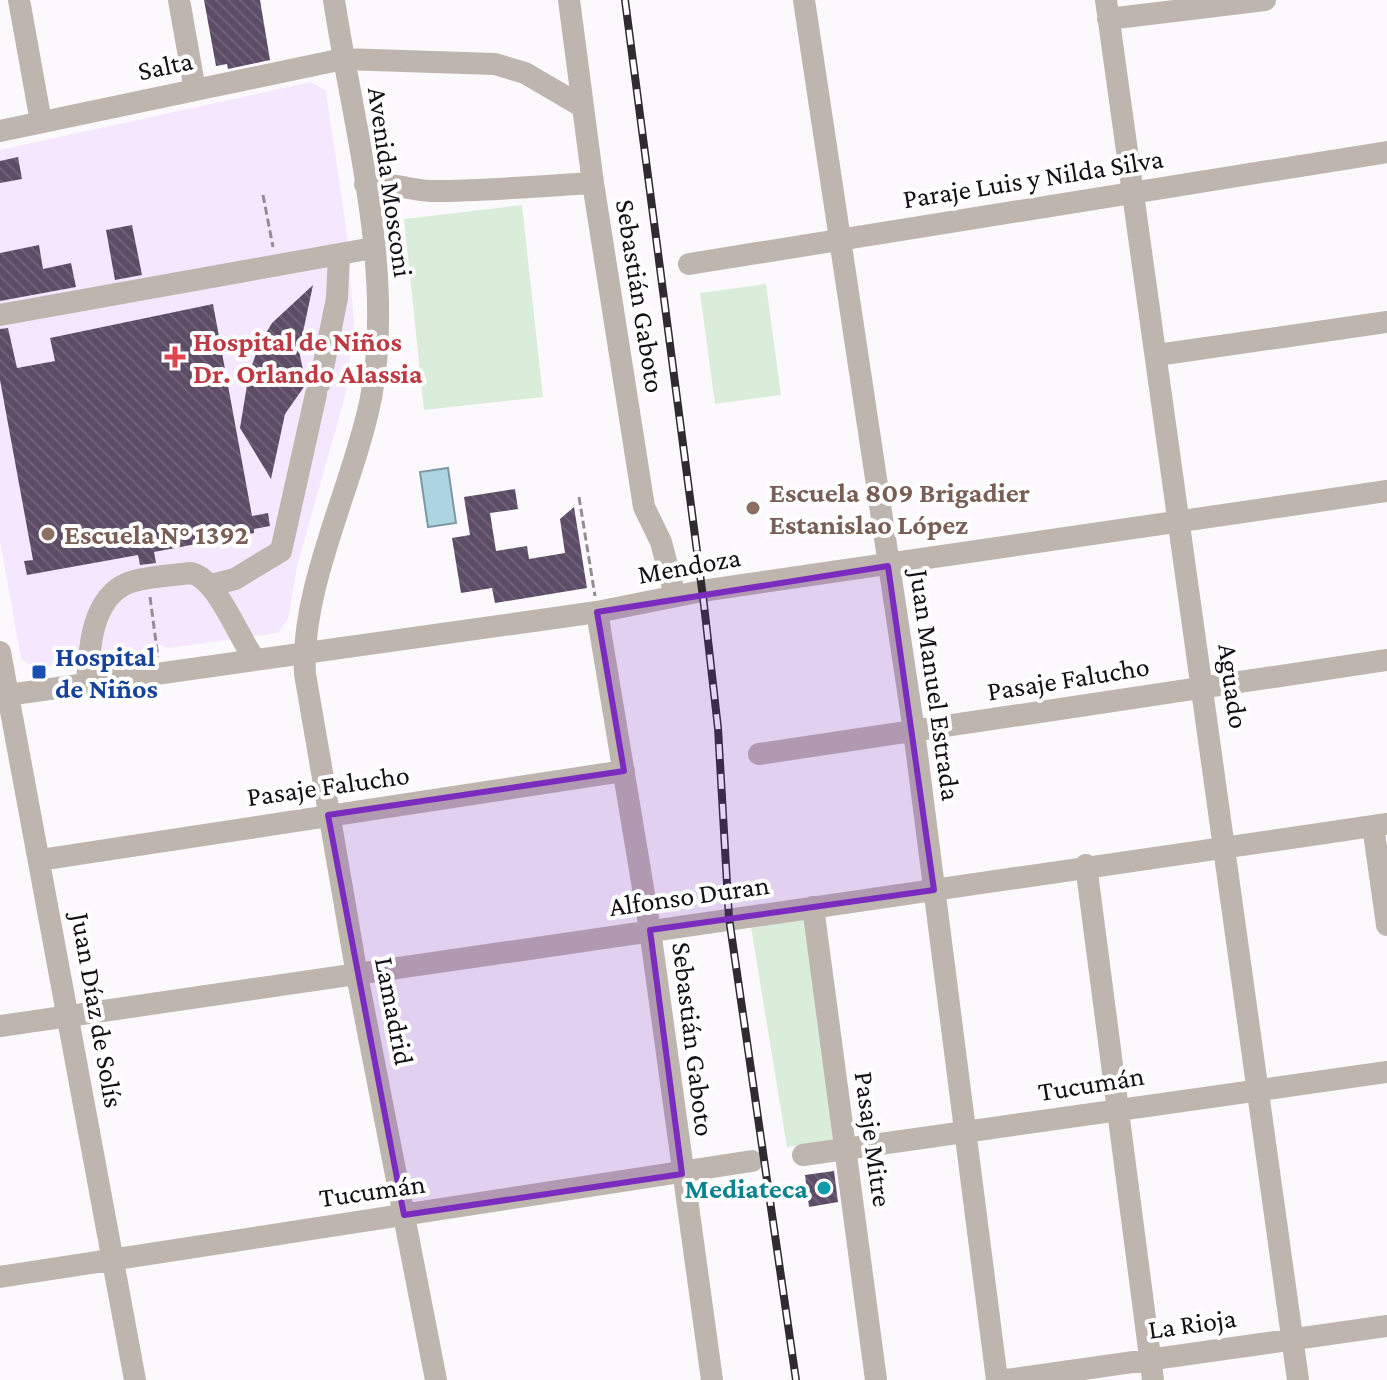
<svg xmlns="http://www.w3.org/2000/svg" width="1387" height="1380" font-family="'Crimson Pro',serif">
  <style>
    .built { fill: #f5e8fe }
    .park { fill: #daeddb }
    .water { fill: #acd4e1; stroke: #7e99a4; stroke-width: 2 }
    .building { fill: url(#building-back-hatch) }
    .lines { fill: none; stroke-linecap: round; stroke-linejoin: round }
    .path { stroke: #928e94; stroke-width: 3; stroke-dasharray: 8 4; stroke-linecap: butt }
    .minor { stroke: #beb6ae; stroke-width: 22 }
    .rail-casing { stroke: #2e2b31; stroke-width: 8 }
    .rail { stroke: #fff; stroke-width: 5; stroke-dasharray: 15; stroke-linecap: butt }
    .marked { fill: #7b2cbf; fill-opacity: 0.2; stroke: #7b2cbf; stroke-width: 6; stroke-linejoin: round }
    .health-dot { fill: #e0444e; stroke: #fff; stroke-width: 3 }
    .education-dot { fill: #8d6e63; stroke: #fff; stroke-width: 3 }
    .transit-dot { fill: #1a4fb4; stroke: #fff; stroke-width: 3 }
    .culture-dot { fill: #0f9aa8; stroke: #fff; stroke-width: 3 }
    .labels { text-anchor: middle; stroke-width: 8; stroke-linejoin: round; paint-order: stroke }
    .street-label { font-size: 28px; fill: #141017; stroke: #fff }
    .health-label { font-size: 28px; font-weight: bold; fill: #be3a42; stroke: #fff; text-anchor: start }
    .education-label { font-size: 28px; font-weight: bold; fill: #785e54; stroke: #fff; text-anchor: start }
    .transit-label { font-size: 28px; font-weight: bold; fill: #164399; stroke: #fff; text-anchor: start }
    .culture-label { font-size: 28px; font-weight: bold; fill: #0d838f; stroke: #fff; text-anchor: end }
  </style>
  <defs>
    <pattern id="building-back-hatch" width="6" height="6" patternUnits="userSpaceOnUse" patternTransform="scale(2)"><rect width="6" height="6" fill="#5c4c66"/><path d="M-1 5l2 2M0 0l6 6M5-1l2 2" fill="none" stroke="#6e6177"/></pattern>
  </defs>
  <rect width="100%" height="100%" fill="#fcf9fd"/>
  <path class="built" d="M311 82 326 91 347 235 354 322 346 393 297 566 288 619 278 633 168 648 157 644 153 651 36 668 21 659 0 540V150Z"/>
  <path class="park" d="M522 205 543 397 424 410 404 219Z
    M766 284 781 395 715 404 700 293Z
    M805 919 833 1141 787 1147 751 927Z"/>
  <path class="water" d="M448 468 456 523 428 527 420 472Z"/>
  <path class="building" d="M204 0H260L270 60 228 69 227 64 216 66Z
    M18 157 22 179 0 183V161Z
    M132 225 142 275 115 280 106 230Z
    M39 245 43 269 71 263 76 287 0 301V253Z
    M313 285 299 351 306 384 285 414 271 479 240 428 249 373 260 343 272 323Z
    M213 304 252 516 268 513 270 526 254 529V533L154 552 156 563 140 565 138 555 27 575 24 561 33 560 0 380V329L8 328 17 368 55 361 50 338Z
    M515 489 518 509 490 513 496 551 527 546 529 559 565 553 560 519 574 507 587 588 495 603 492 588 461 593 452 538 470 535 464 497Z
    M834 1171 838 1202 809 1207 805 1175Z"/>
  <g class="lines">
    <path class="path" d="M263 195 273 247
      M579 497 595 596
      M150 597 158 657"/>
    <path class="minor" d="M19 0 41 122
      M179 0 195 90
      M334 0C353 125 395 272 371 398 354 484 300 587 305 674L357 975 436 1380
      M569 0 593 183 644 507 661 542 675 596
      M804 0 914 731 997 1380
      M1106 0 1298 1380
      M1108 19 1265 0
      M0 131 343 59 495 64 525 73 583 107
      M365 184C394 182 406 190 432 191 485 191 539 186 593 183
      M689 264 1387 152
      M0 315 373 248
      M1157 355 1387 322
      M320 383 337 298 339 254
      M211 585 235 579 281 551 316 394
      M597 612 650 930 712 1380
      M0 652 135 1380
      M87 684C89 651 91 598 128 583 146 576 170 576 190 573 216 576 238 637 254 658
      M0 696 597 612 702 591 1387 491
      M759 754 1387 660
      M1373 826 1387 925
      M40 860 624 771
      M1086 865 1153 1380
      M813 907 876 1380
      M0 1026 1387 824
      M803 1155 1387 1072
      M0 1277 752 1161
      M1006 1380 1387 1326"/>
    <defs>
      <path id="rail" d="M625 0 704 605 718 728 729 918 796 1380"/>
    </defs>
    <use href="#rail" class="rail-casing"/>
    <use href="#rail" class="rail"/>
  </g>
  <path class="marked" d="M888 566 934 890 650 930 682 1174 404 1215 328 815 624 771 597 612Z"/>
  <path class="health-dot" d="M171 345h8v8h8v8h-8v8h-8v-8h-8v-8h8z"/>
  <g class="education-dot">
    <circle cx="753" cy="508" r="8"/>
    <circle cx="48" cy="534" r="8"/>
  </g>
  <rect class="transit-dot" x="31" y="664" width="16" height="16" rx="4"/>
  <circle class="culture-dot" cx="824" cy="1188" r="8"/>
  <g class="labels">
    <g class="street-label">
      <text transform="translate(165 65) rotate(-12)" y="10">Salta</text>
      <text transform="translate(1033 178) rotate(-9)" y="10">Paraje Luis y Nilda Silva</text>
      <text transform="translate(391 182) rotate(82)" y="10">Avenida Mosconi</text>
      <text transform="translate(641 296) rotate(81)" y="10">Sebastián Gaboto</text>
      <text transform="translate(689 565) rotate(-10)" y="10">Mendoza</text>
      <text transform="translate(1068 678) rotate(-9)" y="10">Pasaje Falucho</text>
      <text transform="translate(936 685) rotate(82)" y="10">Juan Manuel Estrada</text>
      <text transform="translate(1234 686) rotate(82)" y="10">Aguado</text>
      <text transform="translate(328 785) rotate(-8)" y="10">Pasaje Falucho</text>
      <text transform="translate(689 895) rotate(-8)" y="10">Alfonso Duran</text>
      <text transform="translate(98 1010) rotate(80)" y="10">Juan Díaz de Solís</text>
      <text transform="translate(395 1011) rotate(79)" y="10">Lamadrid</text>
      <text transform="translate(694 1039) rotate(83)" y="10">Sebastián Gaboto</text>
      <text transform="translate(1091 1083) rotate(-9)" y="10">Tucumán</text>
      <text transform="translate(874 1139) rotate(82)" y="10">Pasaje Mitre</text>
      <text transform="translate(372 1190) rotate(-8)" y="10">Tucumán</text>
      <text transform="translate(1192 1323) rotate(-8)" y="10">La Rioja</text>
    </g>
    <g class="health-label">
      <text x="193" y="351">Hospital de Niños<tspan x="193" dy="32">Dr. Orlando Alassia</tspan></text>
    </g>
    <g class="education-label">
      <text x="769" y="502">Escuela 809 Brigadier<tspan x="769" dy="32">Estanislao López</tspan></text>
      <text x="64" y="544">Escuela N° 1392</text>
    </g>
    <g class="transit-label">
      <text x="55" y="666">Hospital<tspan x="55" dy="32">de Niños</tspan></text>
    </g>
    <g class="culture-label">
      <text x="808" y="1198">Mediateca</text>
    </g>
  </g>
</svg>
